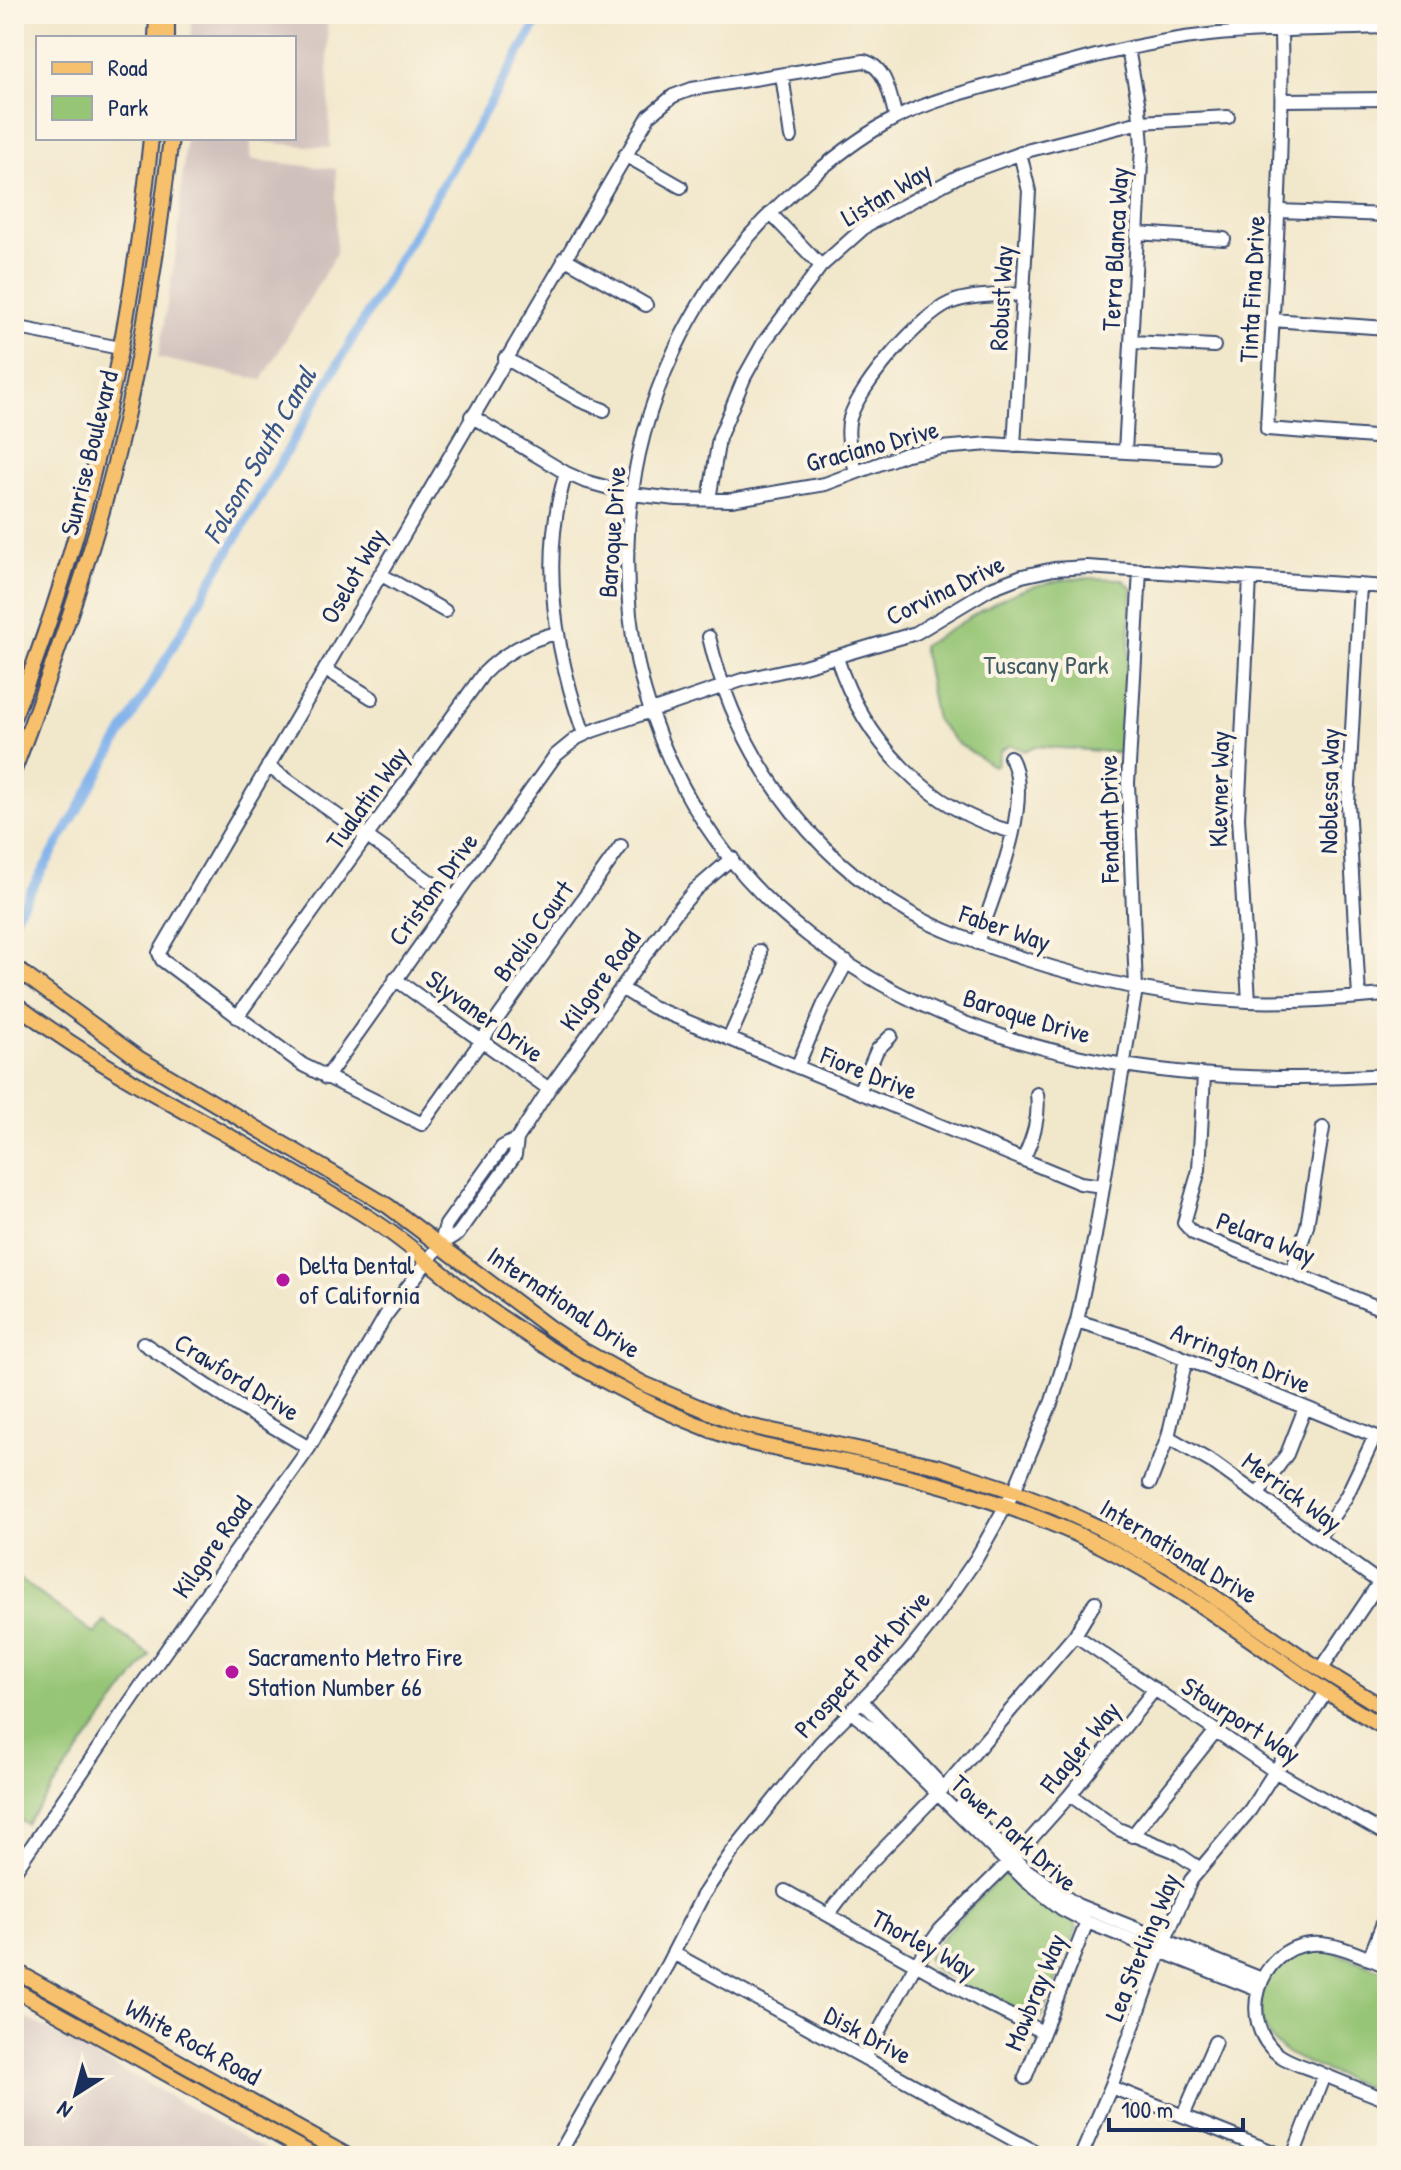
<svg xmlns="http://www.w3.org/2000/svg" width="1401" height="2170" font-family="'Patrick Hand',sans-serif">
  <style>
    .industrial { fill: #d0c0bc }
    .green { fill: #95c575; stroke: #587a6a; stroke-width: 2 }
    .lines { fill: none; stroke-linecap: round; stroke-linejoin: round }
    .canal { stroke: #7fb1eb; stroke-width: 9 }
    .minor-casing { stroke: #3b4b6e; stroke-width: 16 }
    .major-casing { stroke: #3b4b6e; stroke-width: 18 }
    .minor { stroke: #fff; stroke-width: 12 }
    .major { stroke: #f7c06c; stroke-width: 14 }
    .poi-dot { fill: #b5179e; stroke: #fcf5e5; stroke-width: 3 }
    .labels { text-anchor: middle; stroke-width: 8; stroke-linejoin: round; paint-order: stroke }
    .street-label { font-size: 26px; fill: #1b2f5e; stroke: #fcf5e5 }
    .park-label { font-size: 26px; fill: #405c65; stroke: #fcf5e5 }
    .poi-label { font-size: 26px; fill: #1b2f5e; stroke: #fcf5e5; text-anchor: start }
    .water-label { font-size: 28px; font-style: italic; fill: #395688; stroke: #fcf5e5 }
  </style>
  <rect width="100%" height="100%" fill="#fcf5e5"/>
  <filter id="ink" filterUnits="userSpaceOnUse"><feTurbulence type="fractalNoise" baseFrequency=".0125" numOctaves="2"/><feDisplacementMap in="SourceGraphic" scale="16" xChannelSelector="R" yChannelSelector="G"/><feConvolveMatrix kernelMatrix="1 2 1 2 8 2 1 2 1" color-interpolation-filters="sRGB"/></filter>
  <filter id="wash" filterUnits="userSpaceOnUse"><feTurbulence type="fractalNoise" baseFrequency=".006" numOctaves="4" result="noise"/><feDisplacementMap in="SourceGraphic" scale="32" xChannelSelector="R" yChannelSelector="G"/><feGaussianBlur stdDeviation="1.8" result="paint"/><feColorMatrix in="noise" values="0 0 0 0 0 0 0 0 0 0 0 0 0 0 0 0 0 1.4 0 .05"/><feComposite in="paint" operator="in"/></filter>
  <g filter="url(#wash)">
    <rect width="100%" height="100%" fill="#f1e7cb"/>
    <path class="industrial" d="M192 14H327L330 148 251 141 250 156 254 160 336 169V254L262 380 158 358 176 252 186 138H294V38H191Z
      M14 2012 48 2029 277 2156H14Z"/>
    <path class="green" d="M1081 578 1122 579 1132 588 1123 753 1035 746 1025 751 1011 745 1000 751 997 764 993 766 956 742 936 720 922 646C983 613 1006 584 1081 578Z
      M14 1575 95 1634 104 1622 150 1655 26 1824 14 1816Z
      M1002 1875 1010 1876 1073 1919 1077 1928 1041 2018C1021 2023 952 1979 931 1967L927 1958 949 1930Z
      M1314 1949 1329 1950 1387 1972V2096C1368 2088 1348 2080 1329 2072 1289 2056 1251 2042 1263 1990 1269 1966 1292 1954 1314 1949Z"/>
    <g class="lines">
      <path class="canal" d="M14 919 542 14"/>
    </g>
  </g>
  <g filter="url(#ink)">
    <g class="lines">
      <defs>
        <path id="minor" d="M1387 27C1328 29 1268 29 1209 35 1140 42 1071 62 1005 81 968 91 930 101 896 118 865 133 836 156 810 178 571 371 562 744 809 936 971 1062 1188 1088 1387 1075
          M1281 31C1284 164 1273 297 1267 429L1387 438
          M782 75 791 137
          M1283 100 1387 99
          M625 155 681 187
          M1279 211 1387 215
          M770 213 821 266
          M1137 233 1224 239
          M564 258 646 305
          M1272 320 1387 328
          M14 327 120 348
          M1132 342 1214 346
          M505 358 581 401 604 410
          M471 416 566 473 584 481 631 494 677 499 731 500 825 484 906 454 940 448 990 444 1211 457
          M1014 446 1029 191 1020 153
          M1125 452 1142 146 1139 107 1128 49
          M856 472C852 455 845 436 850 418 859 386 920 316 950 303 972 294 999 296 1023 294
          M566 473C539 559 555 651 584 734
          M709 500 719 438 745 376 764 342 821 266 867 225 961 175 1030 150 1140 122 1228 117
          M380 574 445 611
          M709 637C736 753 806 853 910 913 945 933 984 945 1022 958 1096 982 1170 998 1248 1001 1294 1003 1341 998 1387 995
          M837 658C863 740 928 810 1013 832
          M325 669 372 698
          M268 766 453 898
          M621 846 422 1124 303 1065 162 960 159 953 649 116 673 96 692 89 864 61C887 67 890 97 896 118
          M977 943C992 899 1036 798 1010 757
          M395 979 549 1089
          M621 988 652 1007 1080 1183 1103 1186
          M1359 997 1348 803 1360 585
          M1249 1001 1238 818 1250 578
          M237 1017 483 674C502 654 530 639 557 633
          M729 1039 759 971 760 951
          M797 1067 824 1004 847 962
          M1204 1075 1199 1170 1184 1223 1193 1233 1387 1311
          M326 1078 555 756 577 738 592 731 742 680 804 666 916 633 991 588 1022 576 1054 569 1087 567 1387 587
          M859 1092 877 1050 891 1036
          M1023 1160C1033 1138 1040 1118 1037 1094
          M440 1245 446 1225 502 1147 517 1139
          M1292 1271 1307 1226 1323 1128
          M1077 1321 1142 1341 1387 1441
          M143 1343 238 1406 309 1448
          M1168 1437 1215 1464 1387 1588
          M1150 1483 1168 1437 1186 1359
          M1258 1494 1287 1454 1305 1408
          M1318 1538 1346 1497 1375 1436
          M1075 1635 1276 1772 1387 1835
          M1321 1669 1387 1571
          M862 1701 940 1784
          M851 1712 870 1727 1026 1881 1062 1909 1087 1922 1258 1990
          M1070 1795 1118 1829 1174 1851 1199 1868
          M961 1806 1028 1871 1077 1905 1262 1979
          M1132 1836 1215 1732
          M14 1872 143 1683 309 1448 386 1315 440 1245 458 1234 515 1155 517 1139 549 1089 676 912 695 890 732 858
          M785 1891 985 2003 1043 2032
          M828 1915 858 1875 951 1780 1075 1635 1095 1602
          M673 1953 1043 2156
          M1369 1959 1387 1913
          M1387 1966C1364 1957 1337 1942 1311 1944 1258 1948 1236 2023 1279 2055 1289 2062 1302 2066 1313 2070 1337 2081 1362 2090 1387 2100
          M864 2058 916 1964 940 1930 1021 1850 1070 1795 1155 1689
          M1025 2078 1087 1922
          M1111 2087 1283 2156
          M1183 2116 1215 2042
          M558 2156 667 1965 703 1895 732 1852 820 1743 907 1654 931 1624 976 1559 1014 1491 1052 1401 1077 1321 1095 1236 1136 989 1128 783 1140 570
          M1081 2156 1111 2087 1164 1942 1191 1880 1250 1810 1326 1692
          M1293 2156 1324 2075"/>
        <path id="major" d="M156 38 157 14
          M167 38V14
          M14 716C88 532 131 335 151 138
          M14 770C47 683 79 594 104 504 138 385 156 261 171 138
          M14 967 138 1058 388 1206 551 1329 581 1349 644 1384 739 1424 937 1466 1014 1491 1057 1508 1100 1528 1169 1566 1309 1662 1387 1710
          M14 1003C125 1087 254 1144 371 1219 415 1247 453 1285 496 1314 563 1360 636 1401 711 1430 759 1449 813 1455 864 1466 934 1480 1016 1507 1081 1536 1191 1587 1282 1669 1387 1729
          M14 1970 348 2156
          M14 1989 315 2156"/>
      </defs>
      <use href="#minor" class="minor-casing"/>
      <use href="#major" class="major-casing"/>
      <use href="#minor" class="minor"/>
      <use href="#major" class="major"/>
    </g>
  </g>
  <g class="poi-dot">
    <circle cx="283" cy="1280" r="8"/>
    <circle cx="232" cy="1672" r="8"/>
  </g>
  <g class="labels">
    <g class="street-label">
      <text transform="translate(886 194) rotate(-31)" y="9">Listan Way</text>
      <text transform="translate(1115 249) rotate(-87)" y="9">Terra Blanca Way</text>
      <text transform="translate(1252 289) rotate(-87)" y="9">Tinta Fina Drive</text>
      <text transform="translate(1001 298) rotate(-87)" y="9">Robust Way</text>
      <text transform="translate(872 446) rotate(-15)" y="9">Graciano Drive</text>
      <text transform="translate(89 453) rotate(-76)" y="9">Sunrise Boulevard</text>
      <text transform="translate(612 532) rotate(-86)" y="9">Baroque Drive</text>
      <text transform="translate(353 576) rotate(-60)" y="9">Oselot Way</text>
      <text transform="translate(945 590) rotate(-26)" y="9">Corvina Drive</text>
      <text transform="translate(1219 789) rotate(-89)" y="9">Klevner Way</text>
      <text transform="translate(1329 791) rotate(-89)" y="9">Noblessa Way</text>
      <text transform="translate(367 798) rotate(-54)" y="9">Tualatin Way</text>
      <text transform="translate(1109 819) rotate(-91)" y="9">Fendant Drive</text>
      <text transform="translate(433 889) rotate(-54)" y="9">Cristom Drive</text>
      <text transform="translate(1005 928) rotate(19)" y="9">Faber Way</text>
      <text transform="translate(533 931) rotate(-54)" y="9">Brolio Court</text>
      <text transform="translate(600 980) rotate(-54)" y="9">Kilgore Road</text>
      <text transform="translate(485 1016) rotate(36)" y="9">Slyvaner Drive</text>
      <text transform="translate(1027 1016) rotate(17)" y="9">Baroque Drive</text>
      <text transform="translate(869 1073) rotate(22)" y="9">Fiore Drive</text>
      <text transform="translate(1266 1238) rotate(21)" y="9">Pelara Way</text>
      <text transform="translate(564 1302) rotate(34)" y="9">International Drive</text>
      <text transform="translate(1241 1358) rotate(22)" y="9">Arrington Drive</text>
      <text transform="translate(237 1377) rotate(32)" y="9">Crawford Drive</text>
      <text transform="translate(1292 1492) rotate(36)" y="9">Merrick Way</text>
      <text transform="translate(212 1547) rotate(-55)" y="9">Kilgore Road</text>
      <text transform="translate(1179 1551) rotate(31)" y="9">International Drive</text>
      <text transform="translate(862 1664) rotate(-48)" y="9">Prospect Park Drive</text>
      <text transform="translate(1241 1720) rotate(33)" y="9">Stourport Way</text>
      <text transform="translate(1080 1747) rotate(-51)" y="9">Flagler Way</text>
      <text transform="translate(1014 1833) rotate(42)" y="9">Tower Park Drive</text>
      <text transform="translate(924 1944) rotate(29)" y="9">Thorley Way</text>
      <text transform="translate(1142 1947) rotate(-68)" y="9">Lea Sterling Way</text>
      <text transform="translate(1035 1992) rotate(-68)" y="9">Mowbray Way</text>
      <text transform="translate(868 2035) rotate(28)" y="9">Disk Drive</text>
      <text transform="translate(193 2042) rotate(29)" y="9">White Rock Road</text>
    </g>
    <g class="park-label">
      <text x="1046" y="674">Tuscany Park</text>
    </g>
    <g class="poi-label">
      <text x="299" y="1274">Delta Dental<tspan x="299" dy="30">of California</tspan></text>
      <text x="248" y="1666">Sacramento Metro Fire<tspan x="248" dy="30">Station Number 66</tspan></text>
    </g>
    <g class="water-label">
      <text transform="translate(259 455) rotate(-60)" y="10">Folsom South Canal</text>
    </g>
  </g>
  <rect width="1401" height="2170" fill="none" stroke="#fcf5e5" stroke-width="48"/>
  <rect x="36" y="36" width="260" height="104" fill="#fcf5e5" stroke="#a2a6af" stroke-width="2"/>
  <rect x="52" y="62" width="40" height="12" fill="#f7c06c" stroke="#a2a6af" stroke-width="2"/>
  <text x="108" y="76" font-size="24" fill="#1b2f5e">Road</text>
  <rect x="52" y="96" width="40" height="24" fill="#95c575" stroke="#a2a6af" stroke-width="2"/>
  <text x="108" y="116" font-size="24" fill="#1b2f5e">Park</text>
  <g transform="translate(76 2094) rotate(216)" stroke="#fcf5e5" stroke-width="6" paint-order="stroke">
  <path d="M0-6L14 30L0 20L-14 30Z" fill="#1b2f5e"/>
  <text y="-12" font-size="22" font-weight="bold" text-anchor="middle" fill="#1b2f5e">N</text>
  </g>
  <path d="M1109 2118v12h134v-12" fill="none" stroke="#1b2f5e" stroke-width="4"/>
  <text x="1121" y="2118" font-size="24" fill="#1b2f5e" stroke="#fcf5e5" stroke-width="6" paint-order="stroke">100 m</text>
</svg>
